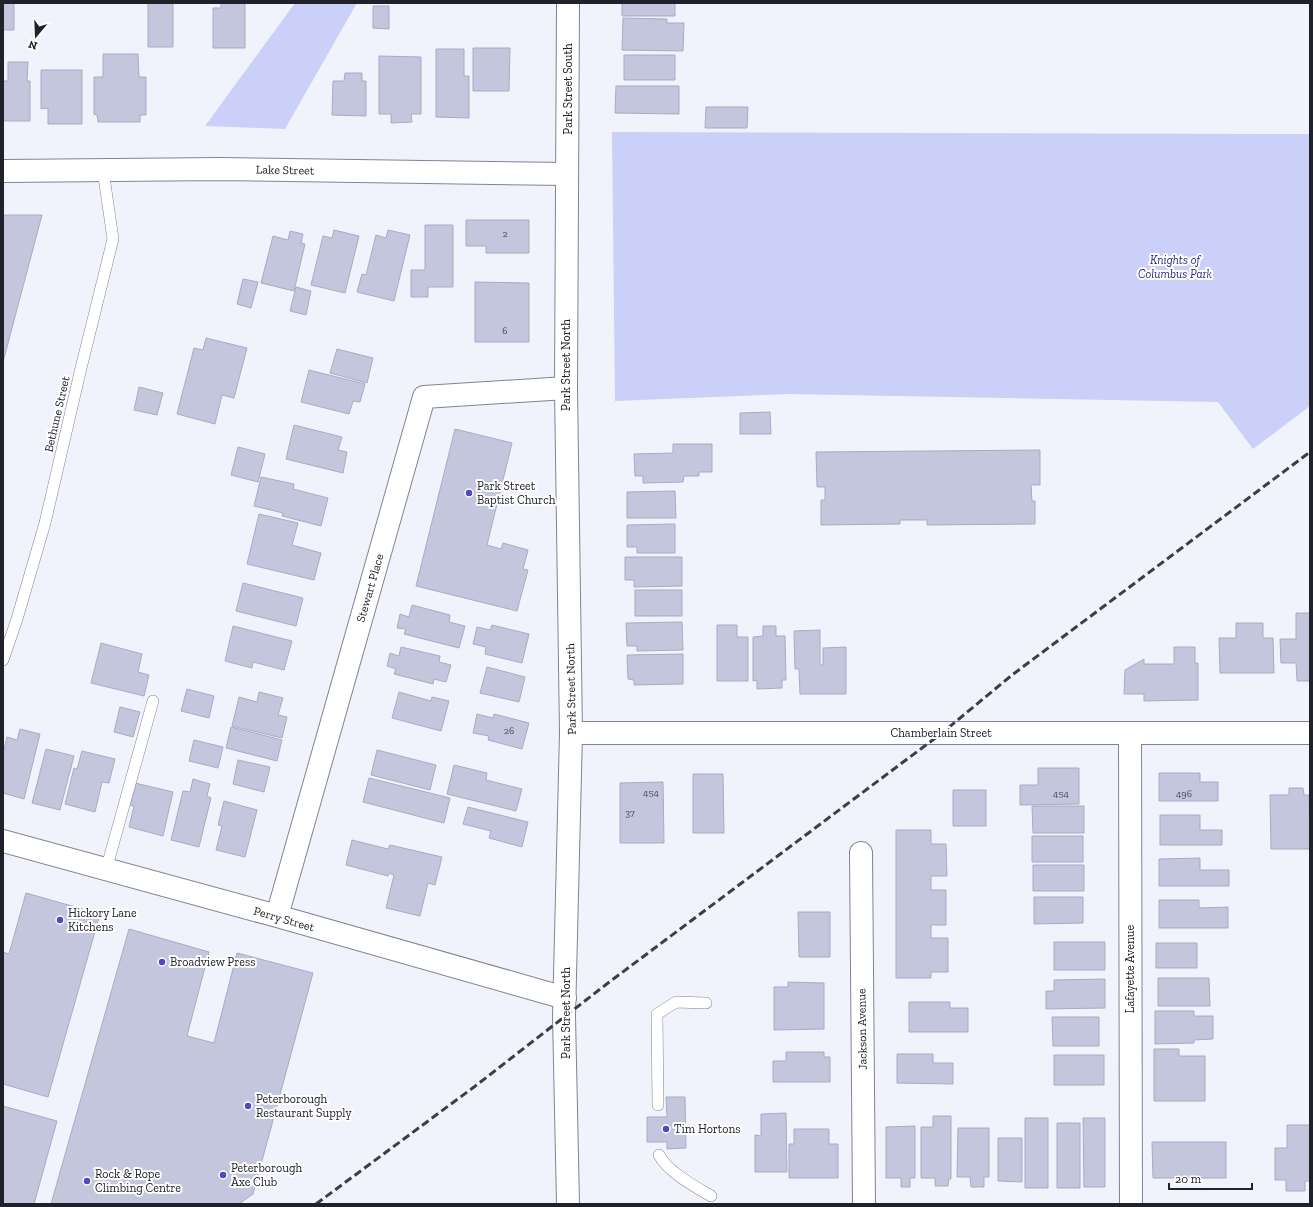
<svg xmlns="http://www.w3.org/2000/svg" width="1313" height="1207" font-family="'Zilla Slab',serif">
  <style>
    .green { fill: #cbd0f8 }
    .building { fill: #c3c6dd; stroke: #a8abc2 }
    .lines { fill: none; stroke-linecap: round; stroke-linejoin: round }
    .lane-casing { stroke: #808398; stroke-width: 12 }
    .street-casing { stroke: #808398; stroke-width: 24 }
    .secondary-casing { stroke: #808398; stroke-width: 24 }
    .lane { stroke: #fff; stroke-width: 11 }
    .street { stroke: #fff; stroke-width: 22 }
    .secondary { stroke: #fff; stroke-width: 22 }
    .rail { stroke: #3c3d46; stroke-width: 3; stroke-dasharray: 8 4; stroke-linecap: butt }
    .poi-dot { fill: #5049c0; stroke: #fff; stroke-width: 1.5 }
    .labels { text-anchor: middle; stroke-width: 4; stroke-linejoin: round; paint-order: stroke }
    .number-label { font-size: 10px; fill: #494a57 }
    .street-label { font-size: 12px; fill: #20212a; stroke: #fff }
    .park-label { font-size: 12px; font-style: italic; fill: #291f75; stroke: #fff }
    .poi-label { font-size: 12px; fill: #20212a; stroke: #fff; text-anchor: start }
  </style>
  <rect width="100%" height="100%" fill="#f1f3fc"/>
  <path class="green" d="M295 3H357L285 129 205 126Z
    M612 132 1310 134V406L1253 449 1218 402 788 394 615 401Z"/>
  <path class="building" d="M3 3H14V30H3Z
    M148 3H173V47H148Z
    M221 3H245V48H213V8H221Z
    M622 3H675V16H622Z
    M373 6H389V29L373 28Z
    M623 18 667 19V23H684L683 51 622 50Z
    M473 48H510L509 91H473Z
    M436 49H464V76H469V118L436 117Z
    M103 54H138L139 77H146V115H140V122H98L97 115 94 114V77H103Z
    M624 55H675V80H624Z
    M379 56 421 57V114H411L412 122 391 123V114H379Z
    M8 62H28L27 81H30V121H3V81H8Z
    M41 70H82V124H48V108L41 109Z
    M345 73H362V81H366V116L332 115 333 81H344Z
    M616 86H679V114L615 113Z
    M706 107H748L747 128H705Z
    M3 215H42L3 362Z
    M466 220H529V253H486V246H466Z
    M425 225H453V287H428V297H411V270H425Z
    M334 230 359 236 345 293 311 285 323 236 332 238Z
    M388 230 410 235 394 301 357 292 362 274 366 275 376 235 386 238Z
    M290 231 303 234 301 243 305 244 294 291 261 283 273 236 288 240Z
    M243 279 258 282 251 308 237 304Z
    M475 282 529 283V342H475Z
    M296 287 311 291 306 315 290 311Z
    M206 338 247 348 234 398 222 395 215 424 177 414 194 348 203 350Z
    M337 349 373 358 367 383 330 373Z
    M309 370 365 384 360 402 353 401 349 414 301 402Z
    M139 387 163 393 157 415 134 410Z
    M770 412 771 434H740V413Z
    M294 425 342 437 338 450 347 452 343 473 286 459Z
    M455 429 512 443 487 545 501 549 503 543 528 550 523 569 528 570 517 611 416 586Z
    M673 444H712V472H699V476H684L683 482 643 483V476H635L634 454 673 453Z
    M238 447 265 454 258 482 231 475Z
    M1040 450V485H1031L1032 501H1035V524L927 525V520H900V524L821 525V500H825V487H817L816 452Z
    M261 477 294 484 293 489 328 498 321 526 282 516 283 513 254 506Z
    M675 491 676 518H627V492Z
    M259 514 298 523 292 545 321 553 314 580 247 564Z
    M675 524V553H637V547H627V525Z
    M625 557H682V586L634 587V580H625Z
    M243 583 303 598 296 626 236 611Z
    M635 590H682V616H635Z
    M412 605 450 615 449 622 465 626 459 648 404 634 406 629 397 628 400 614 409 617Z
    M1296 613H1310V681H1297L1296 663H1281L1280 639H1296Z
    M682 622 683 650 637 651V646H627L626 623Z
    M1236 623H1263V638H1273L1274 673H1220L1219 638H1236Z
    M492 625 529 634 522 663 485 654 486 647 473 644 477 627 490 630Z
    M717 625H737V637H748V681H717Z
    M233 626 292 641 284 670 253 662 252 668 225 661Z
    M763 626H776V636H785L786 680H782V688L757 689V680L753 681V637L763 636Z
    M820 630V665H823V648L846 647V694H800L799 669H795L794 631Z
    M101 643 142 654 138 672 149 675 144 696 91 683Z
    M401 647 440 656 439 662 451 665 446 682 434 679 433 684 394 674 396 669 387 666 390 653 399 656Z
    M1174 647H1195V663H1198V700L1144 701V694H1124L1125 670 1144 659V664H1174Z
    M683 654V684L634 685V680L628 679 627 655Z
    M487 667 525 677 519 702 480 693Z
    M187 689 214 696 209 718 181 711Z
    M259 692 283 698 278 715 287 717 282 738 232 726 239 697 257 702Z
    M399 692 431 701 432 697 449 701 441 731 392 718Z
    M120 707 140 712 133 737 114 732Z
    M477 714 493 718 494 714 529 723 522 749 488 740 489 736 473 733Z
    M231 727 282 740 277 761 226 748Z
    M20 729 40 734 24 799 3 793V753L7 737 17 740Z
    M194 740 223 747 218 768 189 761Z
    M46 749 74 756 60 810 32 803Z
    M377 750 436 765 430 790 371 775Z
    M82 751 115 759 109 783 102 782 95 812 65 804 74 768 77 769Z
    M238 760 270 767 264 792 233 784Z
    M454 765 487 773 486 780 522 789 516 811 447 794Z
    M1038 768H1079V804L1020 805V785H1038Z
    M1159 773H1200V782H1218V801H1159Z
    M693 774H723L724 833H693Z
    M369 778 450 798 444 823 363 802Z
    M193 779 210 784 207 796 211 798 199 847 171 840 183 791 190 792Z
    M663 782 664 843H620V783Z
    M135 783 173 792 163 836 129 827 134 806 130 805Z
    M1289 788H1303L1304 795H1309L1310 849H1271L1270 795H1289Z
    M953 790H986V826H953Z
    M224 801 257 810 245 857 216 850 222 826 218 825Z
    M1032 806H1084V833H1033Z
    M468 807 528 822 522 847 489 838 491 831 463 824Z
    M1160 815H1200V830H1222V845H1160Z
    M896 830H931V844H946L947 876H931V890H946V925H931V938H948V972H931V978H896Z
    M1032 836H1083V862H1032Z
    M352 840 388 849 390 845 442 857 435 885 428 883 420 916 386 908 394 875 389 873 388 876 346 865Z
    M1200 858V870H1229V886H1159V859Z
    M1033 865H1084V891H1033Z
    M26 893 100 914 48 1097 3 1084V952L9 954Z
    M1034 897H1083V923L1034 924Z
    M1159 900H1199V908L1228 907V928H1159Z
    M798 912H830V957H799Z
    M129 929 209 952 187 1036 214 1043 237 953 313 973 253 1194 239 1204H51Z
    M1054 942H1105V970H1054Z
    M1156 943H1197V968H1156Z
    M1158 978H1209L1210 1006H1158Z
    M1105 979V1008L1046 1009V991H1054V980Z
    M788 982 824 983V1029L774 1030V987H788Z
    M909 1002H950V1008H968V1032H909Z
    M1155 1011H1194V1016H1213V1039L1194 1040V1043L1155 1044Z
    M1052 1017H1099V1046H1053Z
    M1154 1049H1179V1056H1205V1101H1154Z
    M786 1052H824V1057H830V1082H773V1061H786Z
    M897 1054H933V1063H953V1084L897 1083Z
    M1054 1055H1104V1085H1054Z
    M666 1097H685L686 1148 667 1149V1142H647V1117H667Z
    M3 1106 57 1121 34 1204H3Z
    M786 1113 787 1172H755V1135L761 1136V1114Z
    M933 1116H951V1179H949L948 1186H935V1178H921V1127H933Z
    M1025 1118H1048V1188H1025Z
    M1083 1118H1105V1187H1084Z
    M1057 1123H1080V1188H1057Z
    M1287 1125H1310V1181H1305V1191H1286V1180H1275V1148H1287Z
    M915 1126V1178H910V1187H901V1178H886V1127Z
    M958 1128H989V1177H984V1187H971L970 1177H957Z
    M794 1129H829V1144H838V1178H789V1144H794Z
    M998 1138H1022V1182L998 1181Z
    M1152 1142H1226V1178H1153Z"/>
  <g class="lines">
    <defs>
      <path id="lane" d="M3 660 17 619 45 523 81 368 113 239 103 170
        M106 870 153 701
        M658 1105 657 1014 676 1002 706 1003
        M659 1155C668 1172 694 1186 711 1196"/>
      <path id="street" d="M3 171 221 169 567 174
        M571 733H1310
        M1130 733 1131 1204
        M3 841 277 916 565 998
        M861 853 864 1204
        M277 916 424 397 566 388"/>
      <path id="secondary" d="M568 3 566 388 571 733 564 1016 568 1204"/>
    </defs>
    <use href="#lane" class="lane-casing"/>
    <use href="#street" class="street-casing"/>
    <use href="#secondary" class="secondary-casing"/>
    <use href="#lane" class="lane"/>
    <use href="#street" class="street"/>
    <use href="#secondary" class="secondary"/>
    <path class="rail" d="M316 1204 474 1087 608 983 942 733 1012 675 1310 452"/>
  </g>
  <g class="poi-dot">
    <circle cx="469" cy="493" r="4"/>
    <circle cx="60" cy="920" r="4"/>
    <circle cx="162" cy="962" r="4"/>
    <circle cx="248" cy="1106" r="4"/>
    <circle cx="666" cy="1129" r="4"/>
    <circle cx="223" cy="1175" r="4"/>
    <circle cx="87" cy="1181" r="4"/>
  </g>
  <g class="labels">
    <g class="number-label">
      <text x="505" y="237">2</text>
      <text x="505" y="334">6</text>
      <text x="509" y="734">26</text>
      <text x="651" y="796">454</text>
      <text x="1061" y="797">454</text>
      <text x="1184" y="797">496</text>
      <text x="630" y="816">37</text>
    </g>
    <g class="street-label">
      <text transform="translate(568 89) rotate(-90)" y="4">Park Street South</text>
      <text transform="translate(285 170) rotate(1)" y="4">Lake Street</text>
      <text transform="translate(566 365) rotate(-90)" y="4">Park Street North</text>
      <text transform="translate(57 414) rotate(-77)" y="4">Bethune Street</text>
      <text transform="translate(370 588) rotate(-74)" y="4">Stewart Place</text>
      <text transform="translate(571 689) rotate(-91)" y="4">Park Street North</text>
      <text x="941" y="737">Chamberlain Street</text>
      <text transform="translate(284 919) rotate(16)" y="4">Perry Street</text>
      <text transform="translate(1130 969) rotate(-90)" y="4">Lafayette Avenue</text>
      <text transform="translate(566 1013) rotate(-90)" y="4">Park Street North</text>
      <text transform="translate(862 1029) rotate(-91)" y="4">Jackson Avenue</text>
    </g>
    <g class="park-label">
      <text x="1175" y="264">Knights of<tspan x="1175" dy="14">Columbus Park</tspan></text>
    </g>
    <g class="poi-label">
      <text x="477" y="490">Park Street<tspan x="477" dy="14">Baptist Church</tspan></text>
      <text x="68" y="917">Hickory Lane<tspan x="68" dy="14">Kitchens</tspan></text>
      <text x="170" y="966">Broadview Press</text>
      <text x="256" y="1103">Peterborough<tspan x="256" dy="14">Restaurant Supply</tspan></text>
      <text x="674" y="1133">Tim Hortons</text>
      <text x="231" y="1172">Peterborough<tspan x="231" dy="14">Axe Club</tspan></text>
      <text x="95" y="1178">Rock &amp; Rope<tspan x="95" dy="14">Climbing Centre</tspan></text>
    </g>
  </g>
  <rect width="1313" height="1207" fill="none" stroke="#20212a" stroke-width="8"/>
  <g transform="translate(36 36) rotate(199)" stroke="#ffffff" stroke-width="3" paint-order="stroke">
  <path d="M0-3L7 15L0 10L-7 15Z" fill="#20212a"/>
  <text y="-6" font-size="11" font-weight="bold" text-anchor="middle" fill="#20212a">N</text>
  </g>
  <path d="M1169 1183v6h83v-6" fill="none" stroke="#20212a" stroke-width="2"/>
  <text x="1175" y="1183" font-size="12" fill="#20212a" stroke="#ffffff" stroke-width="3" paint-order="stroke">20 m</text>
</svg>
